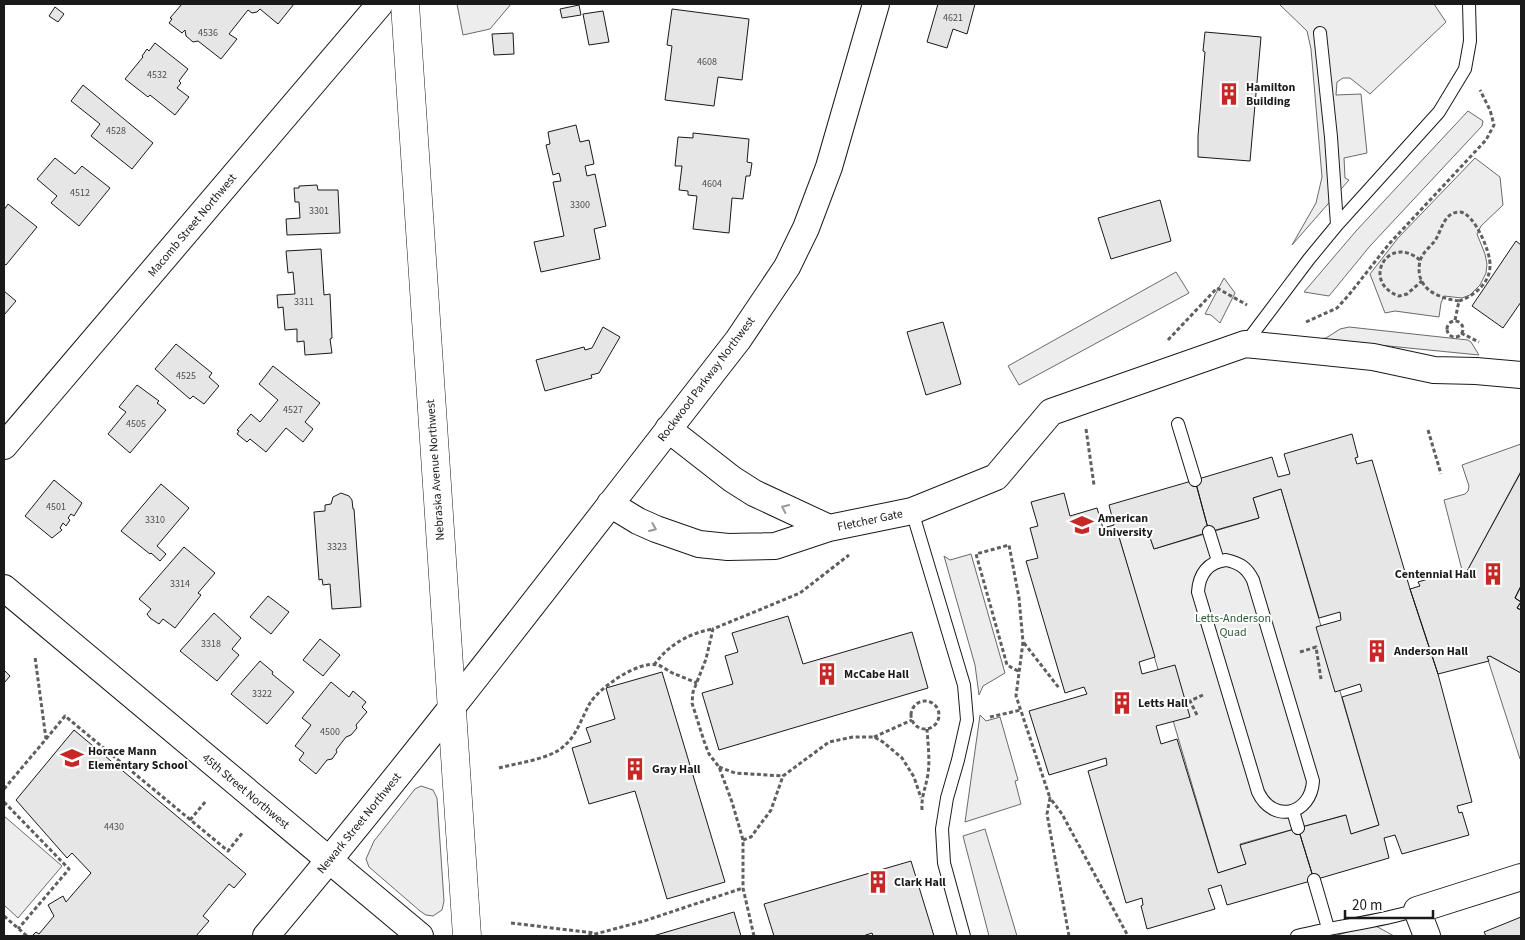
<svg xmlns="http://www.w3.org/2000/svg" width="1525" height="940" font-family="'Source Sans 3',sans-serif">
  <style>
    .built { fill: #ededed; stroke: #6a6a6a }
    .building { fill: #e6e6e6; stroke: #1a1a1a }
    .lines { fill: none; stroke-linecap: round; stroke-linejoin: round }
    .service-casing { stroke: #1a1a1a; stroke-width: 14 }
    .minor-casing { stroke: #1a1a1a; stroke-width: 28 }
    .primary-casing { stroke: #1a1a1a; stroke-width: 29 }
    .path { stroke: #5f5f5f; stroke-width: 3; stroke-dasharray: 4 2.5; stroke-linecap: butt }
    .service { stroke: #fff; stroke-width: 12 }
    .minor { stroke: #fff; stroke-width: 26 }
    .primary { stroke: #fff; stroke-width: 28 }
    .oneway { stroke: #989898 }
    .labels { text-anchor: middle; stroke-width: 4; stroke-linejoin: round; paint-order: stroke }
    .number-label { font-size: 10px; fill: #4d4d4d }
    .poi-label { font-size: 12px; font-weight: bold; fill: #1a1a1a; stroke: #fff; text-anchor: start }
    .street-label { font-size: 12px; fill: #1a1a1a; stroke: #fff }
    .park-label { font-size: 12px; fill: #2b5a34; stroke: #fff }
  </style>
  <rect width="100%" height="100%" fill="#fff"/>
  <path class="built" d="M457 4H511L490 29 463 35Z
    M1279 4H1434L1446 22 1370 94 1350 78H1343L1337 82 1336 95 1361 94 1367 153 1344 158 1345 178 1349 180 1292 245 1316 203 1322 177 1311 49 1307 31Z
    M1468 111 1483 121 1482 126 1370 246 1329 296 1304 292 1356 231Z
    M1475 158 1500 177 1503 205 1481 226 1477 234 1485 254 1487 264 1486 273 1480 285 1470 295 1462 298 1444 296 1441 303 1439 317 1395 311 1385 313 1370 274 1398 238Z
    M1176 272 1189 293 1019 385 1008 366Z
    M1224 278 1235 293 1220 323 1211 315 1205 314Z
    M1349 327 1468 340 1471 342 1479 355 1318 339 1326 338 1340 329Z
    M1521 444V471L1466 573 1463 574 1444 500 1465 494 1468 491 1469 486 1462 465Z
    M1281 489 1379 825 1351 834 1345 815 1240 844 1246 864 1218 873 1119 537 1147 529 1154 549 1259 518 1253 498Z
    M971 554 1005 673 983 686 979 695 975 665 944 556 950 560Z
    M1490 656 1521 673V758L1520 759 1487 657Z
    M980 715 986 721 1000 717 1018 780 1015 781 1021 804 965 822Z
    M421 786 433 790 437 798 444 901 442 910 433 916 426 915 420 911 376 873 369 867 366 859 374 841 415 789Z
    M4 816 62 866 18 918 4 905Z
    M985 829 1017 936H989L963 836Z
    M1374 925 1394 936H1334L1368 926Z"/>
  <path class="building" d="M182 4H294L278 24 260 9 257 12 252 13 248 10 229 34 237 39 221 59 198 41 193 42 186 36 185 30 182 33 169 23 172 19 170 18Z
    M938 4H975L967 34 953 29 947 48 927 42Z
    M579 5 581 15 562 18 560 9Z
    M55 7 64 14 58 22 49 16Z
    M672 9 749 19 742 80 718 77 714 106 665 100 672 46 667 45Z
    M603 11 609 42 589 45 583 14Z
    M1205 32 1261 37 1250 161 1198 157V136L1205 52 1203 51Z
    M513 33 514 54 494 55 492 34Z
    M155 43 188 69 179 81 181 83 177 88 189 97 175 115 150 95 148 97 125 79 143 57 142 56 147 49 149 51Z
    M83 85 153 143 132 169 91 136 100 124 71 101Z
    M576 125 580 142 589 140 594 164 585 166 587 176 595 174 606 226 594 229 600 259 541 272 534 242 564 236 553 182 561 181 559 173 553 175 546 145 550 144 548 132Z
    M693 133 749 139 747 162 752 163 750 176H746L743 199 732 198 729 233 693 229 697 196 688 195V191L679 190 682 166H675L678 137 693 138Z
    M55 158 75 174 82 166 110 188 79 226 51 203 57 196 37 179Z
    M317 185 318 190H338L340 233 287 235 286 219 300 218 299 202H295L294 188H299V186Z
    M1160 200 1171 241 1111 259 1098 218Z
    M8 204 37 227 6 265 4 264V210Z
    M1516 241 1521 245V302L1503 328 1472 306Z
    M321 249 324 295 330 294 332 338 330 339 332 353 305 355 304 341 297 342V329L285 330 283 307 278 308 277 295 295 294 293 272 288 273 286 251Z
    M4 291 16 301 4 315Z
    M943 322 961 384 926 395 907 332Z
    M603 327 620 337 599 373 591 375 592 378 545 391 536 360 584 347 585 350 592 348Z
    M176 344 212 373 209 377 219 386 204 404 193 396 190 399 155 369Z
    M273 366 320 403 305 422 313 429 303 442 286 428 266 452 250 439 247 442 237 434 239 431 237 430 251 414 260 422 278 400 259 384Z
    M137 385 159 401 157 403 166 410 130 453 108 434 126 412 119 407Z
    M1352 434 1358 457 1355 458 1357 464 1372 460 1410 589 1438 674 1472 802 1457 806 1459 813 1462 812 1469 835 1402 854 1395 835 1384 838 1389 858 1314 880 1298 828 1346 815 1351 834 1379 825 1342 697 1362 691 1360 684 1335 692 1316 627 1341 620 1340 612 1319 618 1281 489 1253 498 1259 518 1209 532 1195 480 1272 457 1278 477 1290 474 1284 454Z
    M1521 472V586L1515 598 1521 602 1517 608 1521 610V673L1490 656 1487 657 1489 661 1438 674 1410 589 1420 586 1418 582 1462 569 1463 574 1466 573Z
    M54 480 82 503 74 516 71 514 68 518 70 520 66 526 63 523 60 528 62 530 52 538 25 516Z
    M1195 480 1209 532 1154 549 1147 529 1119 537 1155 657 1139 662 1142 674 1175 665 1190 717 1156 726 1161 744 1177 739 1218 873 1246 864 1240 845 1298 828 1314 880 1227 905 1221 885 1208 889 1215 909 1147 929 1141 906 1143 905 1142 898 1126 903 1088 771 1107 765 1106 758 1049 775 1029 711 1087 694 1084 687 1065 693 1026 561 1038 558 1030 528 1038 526 1031 502 1064 493 1070 516 1097 508 1103 528 1114 525 1109 505Z
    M161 484 189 508 157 546 166 554 160 561 151 553 150 554 121 531Z
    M341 493 349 496 352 500 353 509H354L361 607 332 609 330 584 323 585 322 579 319 580 314 512 325 511V505L331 504 333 497Z
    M184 547 215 573 198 593 201 595 175 628 163 619 159 624 150 618 147 614 151 609 139 599Z
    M1521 586V610L1517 608 1521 602 1515 598Z
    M268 596 289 612 271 634 250 617Z
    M214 613 241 638 232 649 239 655 217 681 180 651Z
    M788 616 803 664 912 632 928 688 719 750 702 693 733 684 725 656 738 652 732 633Z
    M320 639 340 655 323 676 303 660Z
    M260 661 273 672 272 674 294 692 267 724 231 694Z
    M4 670 10 676 4 683Z
    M662 672 725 882 667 899 635 791 589 804 572 748 591 742 586 728 615 719 606 688Z
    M331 682 349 697 353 691 366 702 362 707 367 712 356 725 357 728 351 735 346 737 336 750 337 752 332 759 327 760 316 774 299 760 304 753 295 746 311 725 302 718Z
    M74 730 246 874 234 888 229 884 203 916 209 921 196 936H32L36 932 39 934 54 916 48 905 63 896 66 902 91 873 72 853 67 858 16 800Z
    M911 861 934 936H873L872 933 863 936H774L764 904Z
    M734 912 741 936H653Z
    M1521 917V936H1486L1484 932Z"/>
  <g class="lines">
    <defs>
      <path id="service" d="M1320 33 1331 137 1337 225
        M1245 344 1309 259 1337 225 1439 112 1465 69 1470 41 1469 4
        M1178 424 1195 480
        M912 511 964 685 967 720 958 760 947 798 942 829 944 863 964 936
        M1209 532 1218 561
        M1226 560C1240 563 1247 568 1253 580L1313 781C1311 815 1273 824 1258 792L1198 592C1199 574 1208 562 1226 560Z
        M1293 811 1298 828
        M1314 880 1328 928
        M1297 936C1337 926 1378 922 1417 910"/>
      <path id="minor" d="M668 429 732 479 754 493 829 528
        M4 446 380 4
        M610 504 638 521 656 529 699 544 728 547 775 546 829 528 912 511 996 477 1051 412 1245 344 1373 357 1434 370 1476 371 1521 375
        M4 588 420 936
        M266 936C429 742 582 540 738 340L787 267 806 228 829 167 876 4
        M1427 936 1417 910 1521 877"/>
      <path id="primary" d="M405 4 467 936"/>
    </defs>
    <use href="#service" class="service-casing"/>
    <use href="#minor" class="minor-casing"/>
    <use href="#primary" class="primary-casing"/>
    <path class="path" d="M1420 260C1388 233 1360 282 1399 296L1407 294 1422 281
      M1455 320 1459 301C1474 296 1490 283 1490 266 1491 252 1474 213 1460 212 1444 212 1442 229 1436 239 1431 247 1423 251 1420 261 1414 288 1437 298 1459 301
      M1447 329a8 8 0 1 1 16 0a8 8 0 1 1-16 0Z
      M1306 322 1337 308 1348 296 1389 244 1486 140 1494 125 1490 110 1480 90
      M1461 333 1479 342
      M1168 340 1217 288 1247 305
      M1086 429 1094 485
      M1428 430 1441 474
      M1024 643 1059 688
      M1300 652 1316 647 1321 679
      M654 665C668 645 689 633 713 629
      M1018 671 1007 665 976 554 1009 545 1019 598 1023 642 1016 696 1050 798
      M911 715a14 14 0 1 1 28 0a14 14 0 1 1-28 0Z
      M1197 715 1190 701 1203 695
      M990 717 1021 710
      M874 737 912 720
      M46 739 65 716 228 851 243 832
      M719 767 735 773 783 776
      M499 768C517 763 551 759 564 746 577 735 582 717 590 703 600 687 639 660 658 665 664 667 669 672 675 674 682 677 690 680 697 683
      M4 789 46 739 35 657
      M4 802 69 869 18 929
      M922 810C921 797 926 787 928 774 930 760 928 744 927 729
      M190 820 206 801
      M743 840 751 837 771 810 783 776 829 742 853 737H874L883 742 902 758 914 777 921 798
      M4 916 27 936
      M511 923 594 933
      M588 936 644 921 743 888
      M754 936 743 888V840L732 802 719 767 709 754 704 741 692 703 693 692 706 659 713 629 800 593 849 555
      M1069 936 1047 814 1050 798 1062 814 1128 936"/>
    <use href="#service" class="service"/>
    <use href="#minor" class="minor"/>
    <use href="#primary" class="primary"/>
  </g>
  <defs><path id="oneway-chevron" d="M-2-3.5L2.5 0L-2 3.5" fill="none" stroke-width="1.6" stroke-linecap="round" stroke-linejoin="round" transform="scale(1.25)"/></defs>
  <g class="oneway">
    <use href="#oneway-chevron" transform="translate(785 508) rotate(-155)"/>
    <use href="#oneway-chevron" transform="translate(653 528) rotate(23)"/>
  </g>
  <defs>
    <symbol id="building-bare" viewBox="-9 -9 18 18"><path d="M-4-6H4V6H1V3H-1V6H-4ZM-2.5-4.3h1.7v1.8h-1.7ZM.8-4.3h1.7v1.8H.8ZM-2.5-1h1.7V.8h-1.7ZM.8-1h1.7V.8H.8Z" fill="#c62828" stroke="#fff" stroke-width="2.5" paint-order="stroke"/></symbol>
    <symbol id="university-bare" viewBox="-9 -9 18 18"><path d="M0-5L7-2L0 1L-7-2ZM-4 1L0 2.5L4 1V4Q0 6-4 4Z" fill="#c62828" stroke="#fff" stroke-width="2.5" paint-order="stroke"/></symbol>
    <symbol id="school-bare" viewBox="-9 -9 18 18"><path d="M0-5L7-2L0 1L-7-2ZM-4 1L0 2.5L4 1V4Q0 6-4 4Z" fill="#c62828" stroke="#fff" stroke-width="2.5" paint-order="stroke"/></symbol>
  </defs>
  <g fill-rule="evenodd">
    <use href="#building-bare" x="1213" y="78" width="32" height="32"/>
    <use href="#university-bare" x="1066" y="509" width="32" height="32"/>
    <use href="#building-bare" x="1477" y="558" width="32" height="32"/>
    <use href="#building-bare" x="1361" y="635" width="32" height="32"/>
    <use href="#building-bare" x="811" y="658" width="32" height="32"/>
    <use href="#building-bare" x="1106" y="687" width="32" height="32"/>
    <use href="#school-bare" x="56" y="742" width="32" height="32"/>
    <use href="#building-bare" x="619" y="753" width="32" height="32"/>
    <use href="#building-bare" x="862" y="866" width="32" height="32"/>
  </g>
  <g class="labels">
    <g class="number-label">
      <text x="953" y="21">4621</text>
      <text x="208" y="36">4536</text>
      <text x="707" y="65">4608</text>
      <text x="157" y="78">4532</text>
      <text x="116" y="134">4528</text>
      <text x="712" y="187">4604</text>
      <text x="80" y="196">4512</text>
      <text x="580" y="208">3300</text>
      <text x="319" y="214">3301</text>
      <text x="304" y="305">3311</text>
      <text x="186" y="379">4525</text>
      <text x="293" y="413">4527</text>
      <text x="136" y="427">4505</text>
      <text x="56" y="510">4501</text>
      <text x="155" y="523">3310</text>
      <text x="337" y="550">3323</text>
      <text x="180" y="587">3314</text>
      <text x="211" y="647">3318</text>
      <text x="262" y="697">3322</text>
      <text x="330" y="735">4500</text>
      <text x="114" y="830">4430</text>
    </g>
    <g class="poi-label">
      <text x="1246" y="91">Hamilton<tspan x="1246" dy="14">Building</tspan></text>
      <text x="1098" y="522">American<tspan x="1098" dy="14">University</tspan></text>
      <text x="1476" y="578" text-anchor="end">Centennial Hall</text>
      <text x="1394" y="655">Anderson Hall</text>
      <text x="844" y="678">McCabe Hall</text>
      <text x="1138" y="707">Letts Hall</text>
      <text x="88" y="755">Horace Mann<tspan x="88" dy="14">Elementary School</tspan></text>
      <text x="652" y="773">Gray Hall</text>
      <text x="894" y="886">Clark Hall</text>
    </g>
    <g class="street-label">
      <text transform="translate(192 225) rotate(-50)" y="4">Macomb Street Northwest</text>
      <text transform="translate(706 379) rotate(-53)" y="4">Rockwood Parkway Northwest</text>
      <text transform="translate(435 470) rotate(-94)" y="4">Nebraska Avenue Northwest</text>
      <text transform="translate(870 520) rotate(-12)" y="4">Fletcher Gate</text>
      <text transform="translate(246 791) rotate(40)" y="4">45th Street Northwest</text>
      <text transform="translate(359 823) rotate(-51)" y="4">Newark Street Northwest</text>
    </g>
    <g class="park-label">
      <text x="1233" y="622">Letts-Anderson<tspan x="1233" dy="14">Quad</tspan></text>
    </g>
  </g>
  <rect width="1525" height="940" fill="none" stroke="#1a1a1a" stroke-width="10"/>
  <path d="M1345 910v8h88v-8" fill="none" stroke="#1a1a1a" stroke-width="2.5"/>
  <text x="1352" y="910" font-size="15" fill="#1a1a1a" stroke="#ffffff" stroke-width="4" paint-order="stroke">20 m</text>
</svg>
